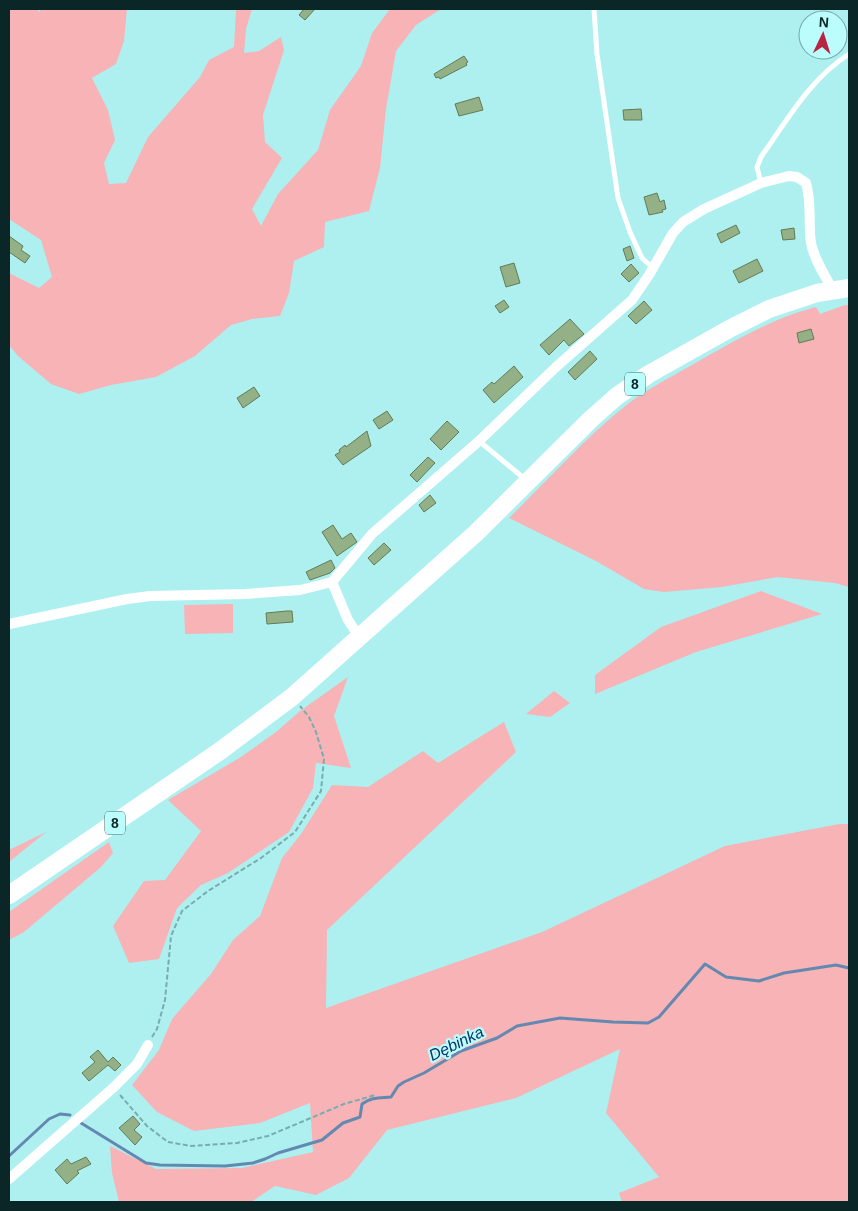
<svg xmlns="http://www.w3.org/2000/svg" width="858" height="1211" font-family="Helvetica,sans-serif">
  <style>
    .green { fill: #f7b3b6 }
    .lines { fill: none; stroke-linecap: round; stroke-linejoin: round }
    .stream { stroke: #6489b0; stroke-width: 3 }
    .building { fill: #94b087; stroke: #617c55 }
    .path { stroke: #78adad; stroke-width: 2; stroke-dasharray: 5 2.5; stroke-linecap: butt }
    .service { stroke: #fff; stroke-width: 5 }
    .minor { stroke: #fff; stroke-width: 10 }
    .trunk { stroke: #fff; stroke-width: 18 }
    .labels { text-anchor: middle; stroke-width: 4.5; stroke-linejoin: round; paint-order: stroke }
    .shield { fill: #bbfdfd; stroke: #406666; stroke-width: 1 }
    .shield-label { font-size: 14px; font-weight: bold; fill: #0b2626 }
    .water-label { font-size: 16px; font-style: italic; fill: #0c3567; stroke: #bbfdfd }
  </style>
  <rect width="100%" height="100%" fill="#aef0f0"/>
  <path class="green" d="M9 9H37L39 12 42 9H127L124 41 116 64 92 78 108 110 115 140 104 163 109 184 126 183 148 137 200 77 209 60 234 47 236 9H252L246 29 244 53 259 51 281 37 284 50 263 115 265 142 282 158 252 209 261 226 278 194 318 150 330 110 361 66 372 33 390 9H441L416 25 396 51 386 109 380 168 369 211 325 222 324 247 294 261 289 293 280 316 252 319 231 325 195 356 156 377 111 385 79 394 51 384 18 356 9 345V273L39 288 52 277 41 240 9 219Z
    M845 305H849V587L835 583 778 577 722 587 664 592 644 589 596 561 509 518C547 481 583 440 624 407 645 390 669 378 692 365 732 342 772 318 816 307L820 314Z
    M761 591 822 614 696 652 595 694V675L661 627Z
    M233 604V633L185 634 184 605Z
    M348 677 334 716 351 768 316 763 313 788 289 832 228 873 201 885 177 908 159 959 129 963 113 926 144 881 165 880 201 831 168 800 241 757 276 732 300 711Z
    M554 691 570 703 550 717 526 714Z
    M504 722 516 752 327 930 326 1008 542 932 725 846 839 824H849V1202H622L619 1193 659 1177 606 1113 620 1049 516 1098 387 1130 349 1178 316 1195 275 1186 251 1202H119L112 1173 110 1146 156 1169 242 1168 313 1152 310 1103 260 1123 194 1131 157 1112 132 1085 159 1050 172 1019 211 974 233 940 260 916 282 858 301 834 332 785 368 787 423 751 438 763Z
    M46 832 14 858 9 862V850Z
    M109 842 113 853 101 867 24 932 9 940V912Z"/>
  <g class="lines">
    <path class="stream" d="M81 1123 146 1163 160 1165 225 1166 253 1163 265 1159 278 1153 322 1140 343 1123 360 1117 362 1104C371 1097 380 1098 391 1097L398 1086 404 1082 424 1073 461 1051 497 1038 517 1026 560 1018 613 1022 648 1023 659 1017 705 964 726 977 759 981 784 973 836 965 849 968
      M9 1156 49 1119 60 1114 70 1115"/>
  </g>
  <path class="building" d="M304 9H315L305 20 299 15Z
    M464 56 468 62 466 63 467 65 440 79 439 77 436 78 434 74Z
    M479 97 483 110 459 116 455 104Z
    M641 109 642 120H624L623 110Z
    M657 193 660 202 664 200 666 209 662 210 663 212 649 215 644 197Z
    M736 225 740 233 721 243 717 234Z
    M794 228 795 239 783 240 781 230Z
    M9 236 23 246 21 250 30 256 25 263 9 252Z
    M630 246 634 258 627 261 623 249Z
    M757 259 763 271 739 283 733 271Z
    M514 263 520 283 506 287 500 267Z
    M631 264 639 273 629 282 621 274Z
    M504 300 509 307 500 313 495 306Z
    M644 301 652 310 636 324 628 316Z
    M570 319 584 334 569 346 564 340 549 355 540 345Z
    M811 329 814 339 799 343 797 333Z
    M590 351 597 359 575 380 568 372Z
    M514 366 523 377 494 403 483 390 492 382 494 384Z
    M254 387 260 396 243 408 237 398Z
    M387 411 393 420 379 429 373 420Z
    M447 421 459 432 441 450 430 439Z
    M367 431 371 446 343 465 335 455 340 452 339 450 345 445 346 447Z
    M428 457 435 463 417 482 410 475Z
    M430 495 436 503 424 512 419 505Z
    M333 525 342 539 351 533 357 542 337 556 322 532Z
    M384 543 391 550 374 565 368 558Z
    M331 560 335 568 330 573 310 580 306 572Z
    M287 611H292L293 622 267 624 266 613Z
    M98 1050 108 1062 113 1057 121 1065 115 1071 108 1065 89 1081 82 1073 95 1062 90 1057Z
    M133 1116 140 1124 134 1130 142 1137 135 1145 119 1128Z
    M86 1157 91 1164 77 1171 79 1173 67 1184 55 1170 67 1159 71 1164Z"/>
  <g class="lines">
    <path class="path" d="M152 1037 157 1029 165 1000 171 936 182 911 208 891 261 858 295 832 321 791 324 759 316 732 309 717 300 706
      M120 1095 147 1126 168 1142 191 1146 237 1143 268 1136 344 1104 375 1095"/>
    <path class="service" d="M594 9 597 54 618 198 630 232 642 258 653 268
      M761 183 757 167 761 157C788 119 810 79 849 54
      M479 441 526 480"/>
    <path class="minor" d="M9 624 127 599 150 596 245 594 300 590 332 582
      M360 638 348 620 332 582 372 534 479 441 556 367 632 300 649 275 673 233 683 222 704 209 761 183 789 176 797 177 806 183C812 203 808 223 811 243 814 259 825 276 833 290
      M9 1179 113 1088 137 1064 148 1045"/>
    <path class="trunk" d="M9 895 220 751 292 697 476 533 591 419 617 396 649 374 731 328 769 309 817 293 849 288"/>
  </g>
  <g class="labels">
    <g class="shield">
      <rect x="625" y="372.5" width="20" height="23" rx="4"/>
      <rect x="105" y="811.5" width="20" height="23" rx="4"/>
    </g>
    <g class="shield-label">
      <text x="635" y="389">8</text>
      <text x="115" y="828">8</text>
    </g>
    <g class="water-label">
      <text transform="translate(456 1043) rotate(-26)" y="6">Dębinka</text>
    </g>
  </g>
  <rect width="858" height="1211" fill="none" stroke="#0b2626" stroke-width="20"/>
  <g transform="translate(823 35) rotate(4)"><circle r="24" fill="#bbfdfd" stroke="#75a7a7"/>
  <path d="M0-4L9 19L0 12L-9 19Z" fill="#b72542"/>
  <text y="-8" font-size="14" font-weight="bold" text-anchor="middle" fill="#0b2626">N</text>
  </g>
</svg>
